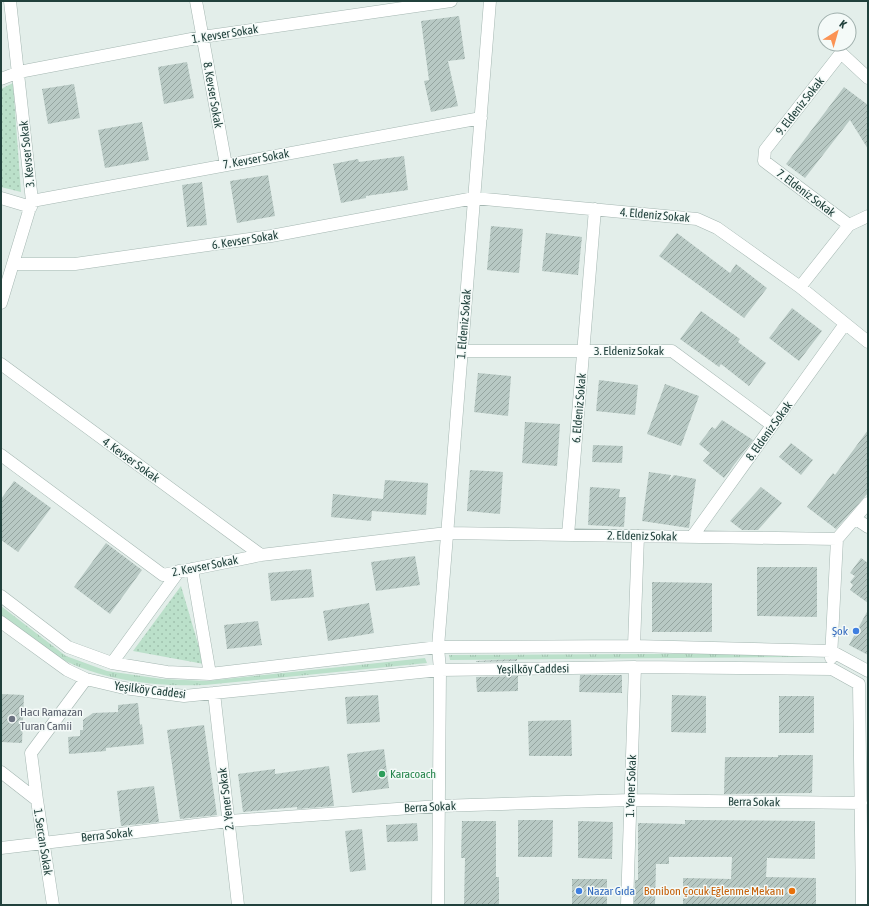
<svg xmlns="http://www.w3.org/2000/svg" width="869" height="906" font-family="'Asap Condensed',sans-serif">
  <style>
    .grass { fill: url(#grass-tufts) }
    .park { fill: url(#park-dots) }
    .building { fill: url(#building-hatch) }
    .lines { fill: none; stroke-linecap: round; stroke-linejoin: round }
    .minor-casing { stroke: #a5b7b2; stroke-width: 13 }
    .minor { stroke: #fff; stroke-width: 12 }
    .shop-dot { fill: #3f7fe0; stroke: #f4faf8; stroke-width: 1.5 }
    .worship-dot { fill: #6b7280; stroke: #f4faf8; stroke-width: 1.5 }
    .leisure-dot { fill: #2e9e5b; stroke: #f4faf8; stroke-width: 1.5 }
    .food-dot { fill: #e8710a; stroke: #f4faf8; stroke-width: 1.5 }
    .labels { text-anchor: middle; stroke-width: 3; stroke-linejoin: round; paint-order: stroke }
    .street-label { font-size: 12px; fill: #21413c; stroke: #f4faf8 }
    .shop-label { font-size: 12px; fill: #366cbe; stroke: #f4faf8; text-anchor: end }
    .worship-label { font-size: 12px; fill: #5b616d; stroke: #f4faf8; text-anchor: start }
    .leisure-label { font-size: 12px; fill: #27864d; stroke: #f4faf8; text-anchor: start }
    .food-label { font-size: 12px; fill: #c56008; stroke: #f4faf8; text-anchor: end }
  </style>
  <defs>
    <pattern id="grass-tufts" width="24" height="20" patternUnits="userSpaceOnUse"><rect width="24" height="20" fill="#bbe0ca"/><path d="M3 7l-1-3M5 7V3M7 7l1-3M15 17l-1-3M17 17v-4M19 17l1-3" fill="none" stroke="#a0c1ae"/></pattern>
    <pattern id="park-dots" width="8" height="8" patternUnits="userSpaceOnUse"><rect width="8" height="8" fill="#bbe0ca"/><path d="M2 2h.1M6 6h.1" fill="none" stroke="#a0c1ae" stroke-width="1.8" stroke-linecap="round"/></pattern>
    <pattern id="building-hatch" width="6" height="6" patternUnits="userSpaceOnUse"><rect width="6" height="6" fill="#b8c9c4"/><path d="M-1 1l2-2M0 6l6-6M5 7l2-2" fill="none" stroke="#95a5a0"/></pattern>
  </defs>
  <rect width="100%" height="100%" fill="#e3eeea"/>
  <path class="grass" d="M1 606 66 656 107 671 162 679 207 681 425 658 427 663 205 685C158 687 102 681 60 658 39 646 20 629 1 615Z
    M803 653V657L450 660 449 655Z"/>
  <path class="park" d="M13 83 21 192 1 187V89Z
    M181 586 204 664 133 651Z"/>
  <path class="building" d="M459 16 465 59 448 61 458 106 431 112 424 81 429 80 421 21Z
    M187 62 194 98 164 104 158 67Z
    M74 84 80 118 48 124 42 89Z
    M844 87 868 105V149L850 120 805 178 786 164Z
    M142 122 149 160 105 168 98 130Z
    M404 156 408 190 366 196V198L341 203 333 164 358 159 359 162Z
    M268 175 275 216 237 223 230 181Z
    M202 182 207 225 187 227 182 185Z
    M491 226 523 229 519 273 487 270Z
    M546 233 582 237 578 275 542 271Z
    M677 233 730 273 736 264 767 288 744 318 659 256Z
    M792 308 822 331 799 361 769 338Z
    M701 311 740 339 738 342 766 363 749 386 721 364 719 367 680 339Z
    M478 373 511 376 508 416 474 412Z
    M599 380 638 385 635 415 596 411Z
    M665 384 699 396 681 446 647 434Z
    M722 420 753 440 724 478 703 461 710 453 699 444 712 427 715 429Z
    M525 422 560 424 557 466 522 463Z
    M868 430V493L836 529 807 507 833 473 835 475Z
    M791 443 813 460 801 475 779 457Z
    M593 445 623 446 622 463 592 462Z
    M470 470 503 472 500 514 467 511Z
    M649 472 671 475 668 482 674 475 696 479 689 528 642 521Z
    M385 480 428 483 426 515 372 511 371 521 331 517 333 494 383 499Z
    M14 481 51 508 18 552 1 540V499Z
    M590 487 620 489 619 497H626L624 527 588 525Z
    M761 487 782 503 758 530H742L730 521Z
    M106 543 142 570 110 614 74 587Z
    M415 556 420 585 376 591 371 562Z
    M861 558 868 563V603L850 590 853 585 850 582 855 576 850 573Z
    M757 567H817V617L757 616Z
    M311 569 314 597 271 601 268 573Z
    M652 582 712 583V632H652Z
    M369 603 374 633 328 641 323 611Z
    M868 610V655L849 645Z
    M258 621 262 645 227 649 224 625Z
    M517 659V661L476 662V661Z
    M580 675H622V693L579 692Z
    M518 676V691L477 692 476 677Z
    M1 694 24 695 22 743 1 742Z
    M378 695 380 722 347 724 345 697Z
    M672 695 706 696V733L671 732Z
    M779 696H814V733H779Z
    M138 703 140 725 142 724 144 744 106 748V751L69 754 68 737 80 736V730H83V720L93 713 118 712V705Z
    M571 720 572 756H529L528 721Z
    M204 725 217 815 180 819 167 730Z
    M384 749 389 788 352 793 347 754Z
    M778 755H813L812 793 724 794 725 757H778Z
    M329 766 334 806 297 809V807L243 812 238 774 275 769V774Z
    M154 786 159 822 121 826 117 791Z
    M518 820H553L552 857H518Z
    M685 820 815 821V859L767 858 766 877 816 878V905H683V878L731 879 732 857H669V864H656L655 905H634L635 880H638V823L685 824Z
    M462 821H496V877H499V905H464L465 858H461Z
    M578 821 613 822 612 859 578 858Z
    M417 823 418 841 387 842 386 825Z
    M362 829 366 870 350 872 345 831Z
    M572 879H607V905H572Z"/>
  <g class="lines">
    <defs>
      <path id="minor" d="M196 1 226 165
        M1 79 19 72 202 37 451 1
        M1 198 31 207
        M32 201 481 118
        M849 225 764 161 765 150 841 53 868 78
        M14 264H75L271 236 474 198 697 219 717 228 800 287 868 342
        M800 287 849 225 868 216
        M1 303 32 201 10 1
        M462 351H672L772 425
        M1 364 261 555
        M1 455 163 575 261 555 447 533 837 539
        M856 519 868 527
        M568 535 595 209
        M692 537 845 324
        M837 539 868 503
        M192 569 210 674
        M1 596 68 647 112 663 167 672 210 674 438 647 634 646 831 651 868 671
        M1 622 67 670 86 679 124 688 184 696 440 670 635 667 832 669 859 684 862 905
        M634 646 638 536
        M831 658 837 539
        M112 663 179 571
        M214 693 238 905
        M1 772 37 800 53 905
        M37 800 31 753 86 679
        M1 848 229 821 439 806 631 800 861 803
        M438 905 440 670 438 647 490 1
        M627 905 635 667"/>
    </defs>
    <use href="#minor" class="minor-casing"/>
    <use href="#minor" class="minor"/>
  </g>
  <g class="shop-dot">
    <circle cx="856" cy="631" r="4"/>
    <circle cx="579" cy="891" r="4"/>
  </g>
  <circle class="worship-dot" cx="12" cy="719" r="4"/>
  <circle class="leisure-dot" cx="382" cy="774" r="4"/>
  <circle class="food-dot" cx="792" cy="891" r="4"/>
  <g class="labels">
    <g class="street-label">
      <text transform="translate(225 34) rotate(-9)" y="4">1. Kevser Sokak</text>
      <text transform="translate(213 95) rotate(80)" y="4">8. Kevser Sokak</text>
      <text transform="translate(800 106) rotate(-52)" y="4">9. Eldeniz Sokak</text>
      <text transform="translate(27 154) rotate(-96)" y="4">3. Kevser Sokak</text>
      <text transform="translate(256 159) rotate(-10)" y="4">7. Kevser Sokak</text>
      <text transform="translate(806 193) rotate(37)" y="4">7. Eldeniz Sokak</text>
      <text transform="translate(655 215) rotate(5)" y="4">4. Eldeniz Sokak</text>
      <text transform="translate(245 240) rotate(-9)" y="4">6. Kevser Sokak</text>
      <text transform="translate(464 324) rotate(-85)" y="4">1. Eldeniz Sokak</text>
      <text x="629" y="355">3. Eldeniz Sokak</text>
      <text transform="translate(579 408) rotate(-85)" y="4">6. Eldeniz Sokak</text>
      <text transform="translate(769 431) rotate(-54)" y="4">8. Eldeniz Sokak</text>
      <text transform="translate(131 460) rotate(36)" y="4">4. Kevser Sokak</text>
      <text transform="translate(642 536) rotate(1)" y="4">2. Eldeniz Sokak</text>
      <text transform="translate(205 566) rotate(-11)" y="4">2. Kevser Sokak</text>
      <text transform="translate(533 669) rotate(-1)" y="4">Yeşilköy Caddesi</text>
      <text transform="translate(150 690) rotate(7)" y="4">Yeşilköy Caddesi</text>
      <text transform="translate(631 786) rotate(-88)" y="4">1. Yener Sokak</text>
      <text transform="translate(226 799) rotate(-97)" y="4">2. Yener Sokak</text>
      <text transform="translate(754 802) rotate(1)" y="4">Berra Sokak</text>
      <text transform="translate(430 807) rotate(-3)" y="4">Berra Sokak</text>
      <text transform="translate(107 835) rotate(-6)" y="4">Berra Sokak</text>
      <text transform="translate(43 842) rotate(81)" y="4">1. Sercan Sokak</text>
    </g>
    <g class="shop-label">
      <text x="848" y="635">Şok</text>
      <text x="587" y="895" text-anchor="start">Nazar Gıda</text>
    </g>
    <g class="worship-label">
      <text x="20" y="716">Hacı Ramazan<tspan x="20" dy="14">Turan Camii</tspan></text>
    </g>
    <g class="leisure-label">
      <text x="390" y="778">Karacoach</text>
    </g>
    <g class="food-label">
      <text x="784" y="895">Bonibon Çocuk Eğlenme Mekanı</text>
    </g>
  </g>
  <rect width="869" height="906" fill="none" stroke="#21413c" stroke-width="4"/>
  <g transform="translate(837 32) rotate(37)"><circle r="19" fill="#f4faf8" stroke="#a0b0ad"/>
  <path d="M0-3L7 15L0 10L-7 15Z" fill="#fb9354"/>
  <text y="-6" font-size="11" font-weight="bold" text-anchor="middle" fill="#21413c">K</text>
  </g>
</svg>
